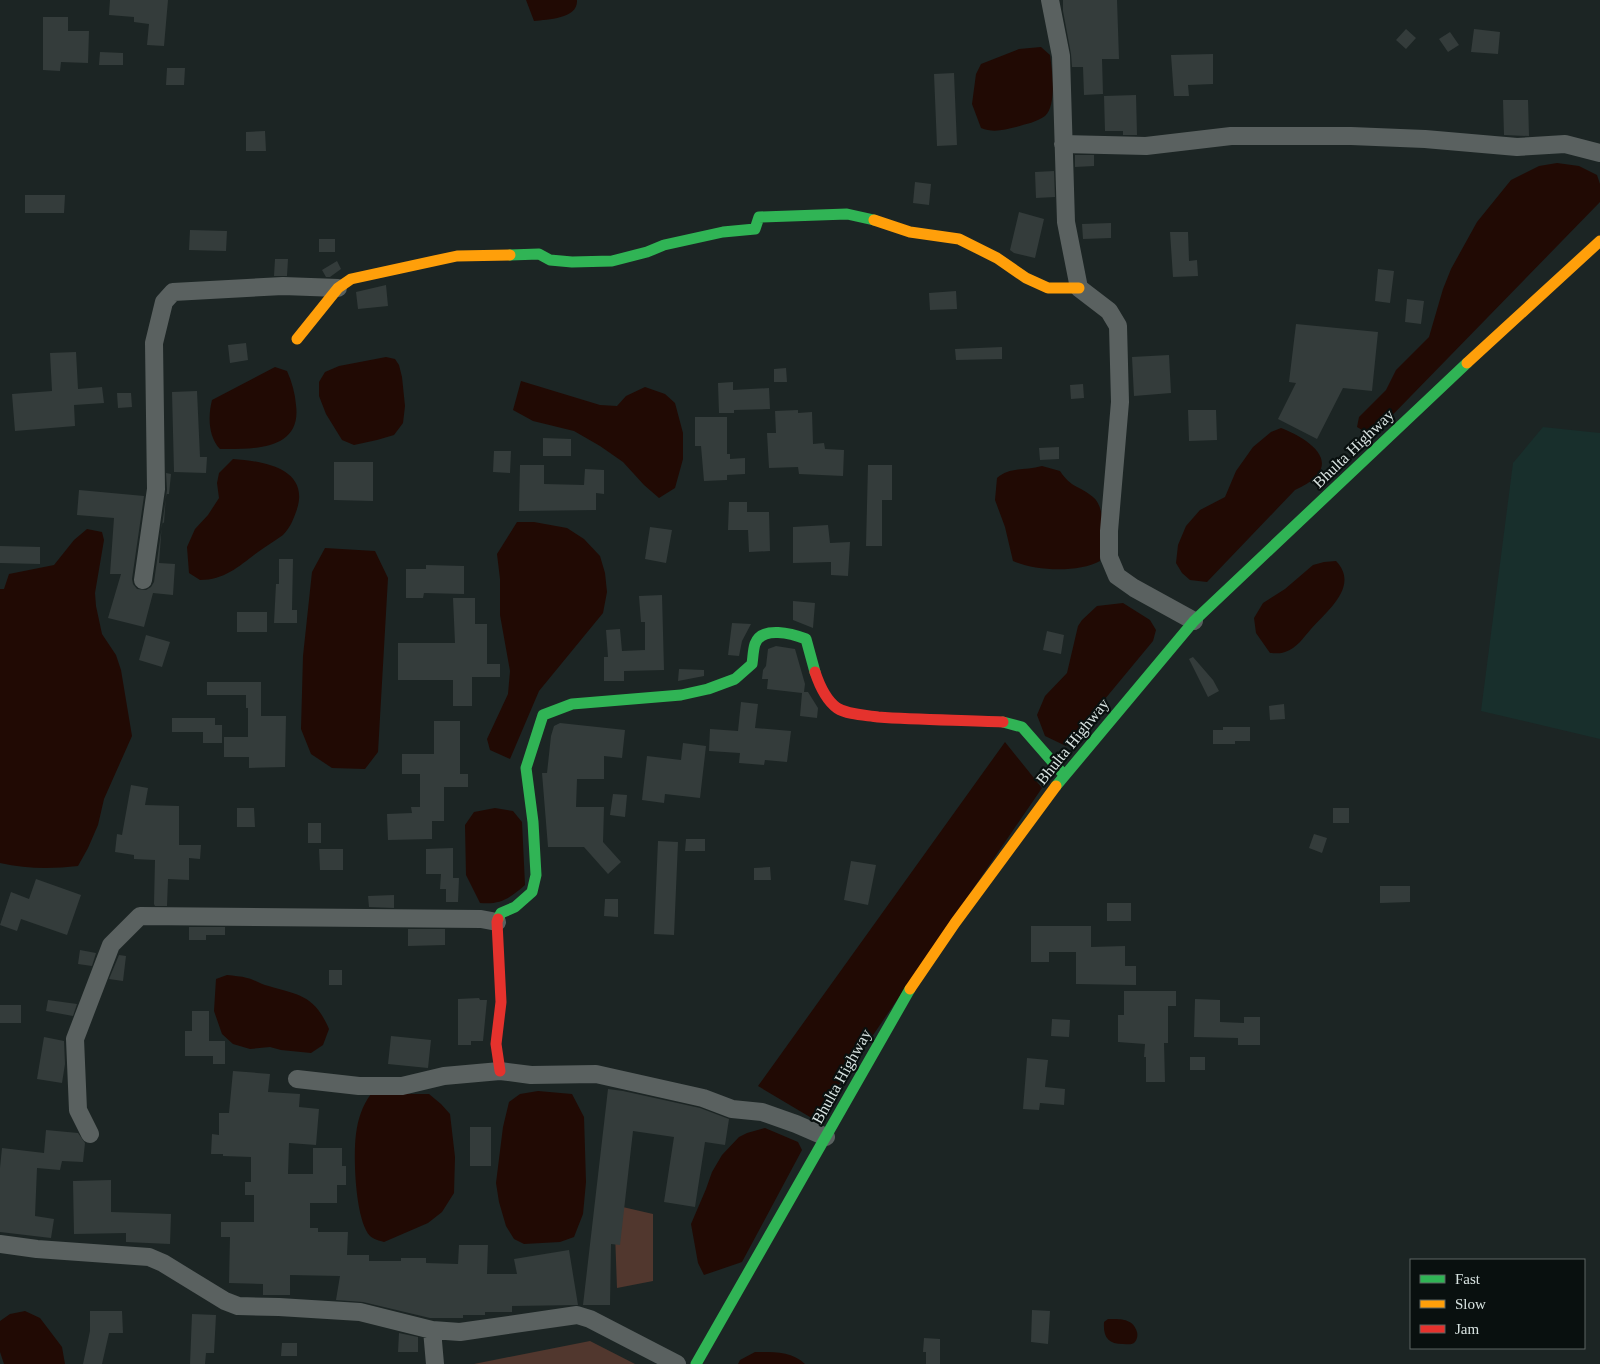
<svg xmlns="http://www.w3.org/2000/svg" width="1600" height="1364" font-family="Georgia,serif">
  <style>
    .built { fill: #182f2c }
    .green { fill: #51372e }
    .water { fill: #210a04 }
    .building { fill: #343c3b }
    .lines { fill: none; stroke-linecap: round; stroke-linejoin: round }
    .street { stroke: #5a6160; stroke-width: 18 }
    .fast { stroke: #30b455; stroke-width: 11 }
    .slow { stroke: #ff9f0a; stroke-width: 11 }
    .jam { stroke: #e5322d; stroke-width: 11 }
    .labels { text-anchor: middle; stroke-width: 4.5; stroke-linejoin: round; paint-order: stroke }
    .street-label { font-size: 16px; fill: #d8e3e1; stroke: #09100f }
  </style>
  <rect width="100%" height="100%" fill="#1c2524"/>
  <path class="built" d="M1543 427 1600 433V739L1481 711 1513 463Z"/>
  <path class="green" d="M614 1205 653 1214V1281L617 1288Z
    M590 1341 635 1364H474Z"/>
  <path class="water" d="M526 0H577C578 19 548 19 534 21Z
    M1041 47 1050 55C1052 69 1057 106 1045 116 1037 122 1026 124 1016 127 1004 130 993 133 981 128L972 104 976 74 981 64 1019 49Z
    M1557 163 1579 166 1597 175 1600 184V202L1372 436 1357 427 1359 417 1386 390 1396 370 1429 337 1443 289 1451 269 1477 222 1511 180 1539 166Z
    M386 357 395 359 399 365 402 377 405 406 403 423 394 435 377 440 354 445 342 440 326 414 319 396V382L325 372 339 366Z
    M275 367 287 371C292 382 295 393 296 405 302 451 252 449 220 449 208 436 208 416 212 400Z
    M521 381 600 405 617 406 626 396 645 387 665 394 675 403 683 433V459L675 488 659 498 644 485 623 462 600 446 574 431 533 421 513 410Z
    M1281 428C1297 434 1334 453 1318 474 1312 482 1303 486 1295 490L1207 582 1190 580 1182 573 1176 563 1178 545 1186 526 1200 510 1225 497 1236 471 1253 447 1271 432Z
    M233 459C264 461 312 469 296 512 293 520 290 528 283 535 275 541 266 546 258 552 239 566 225 580 200 580L189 573 187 547 195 529 208 515 219 498 217 483 219 473Z
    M1042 466 1060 471C1072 489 1079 485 1093 497 1108 509 1101 544 1100 561 1078 573 1035 571 1013 561L1005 527 995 500 997 478C1010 466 1026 471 1042 466Z
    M517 522H534L567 528 584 539 600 556 605 573 607 592 603 613 539 691 510 759 490 750 487 739 508 694 510 671 500 615V579L497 554Z
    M87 529 102 532 104 540 95 593 96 606 102 634 116 655 121 670 132 736 104 799 98 825 88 848 78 866C52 869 26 869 0 863V589H4L9 574 54 565 74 540Z
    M325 548 375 551 388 578 378 752 365 769 332 768 311 754 301 729 303 656 312 572Z
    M1336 561C1360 586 1327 611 1311 629 1303 638 1297 648 1285 652 1281 654 1274 653 1270 653L1256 633 1254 618 1263 603 1285 589 1313 565 1324 562Z
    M1123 603 1150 620 1156 630 1153 641 1066 746 1045 736 1037 715 1045 696 1067 673 1078 626 1082 620 1097 606Z
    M1005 742 1042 788 815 1120 758 1086Z
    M495 808 513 811 522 822 525 885C510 898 501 905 480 903L466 875 465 825 474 812Z
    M227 975C234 976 241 976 247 978 253 979 259 983 265 985 298 995 314 994 329 1029L323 1045 311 1053 281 1050 270 1047 250 1049 233 1044 222 1034 214 1011 216 979Z
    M538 1091 572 1094 584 1117 586 1182 583 1214 574 1237 560 1242 524 1244 514 1239 506 1226 499 1202 496 1183 503 1127 509 1102 520 1094Z
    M371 1094H429L441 1104 450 1114 455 1157 454 1193 442 1212 428 1223 384 1242C380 1241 373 1239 370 1236 355 1220 353 1155 356 1134 358 1119 362 1106 371 1094Z
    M765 1128 798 1142 802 1150 742 1262 704 1275 698 1263 691 1224 706 1189 712 1172 722 1155 739 1137 747 1133Z
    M25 1311 40 1318 62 1347 65 1364H4L0 1352V1321L10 1314Z
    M1108 1319C1120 1319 1133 1318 1137 1332 1138 1336 1137 1340 1134 1343 1131 1345 1127 1344 1123 1344 1108 1344 1103 1337 1104 1322Z
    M755 1352C773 1352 792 1351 805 1364H738L740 1360Z"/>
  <path class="building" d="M110 0H168L164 46 147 45 149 24 134 22V17L109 15Z
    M1063 0H1117L1119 59H1102L1103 94 1084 95 1083 67H1072L1071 54 1063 11Z
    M43 17H68V31H89L88 63 61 62 60 71 43 70Z
    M1406 29 1416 38 1406 49 1396 40Z
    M1474 29 1500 32 1498 54 1471 52Z
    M1450 32 1459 45 1448 52 1439 39Z
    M100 52 123 53V65H99Z
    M1213 54V84L1188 85 1189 96H1174L1171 55Z
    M167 68H185L184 85H166Z
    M954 73 957 145 937 146 934 74Z
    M1136 95 1137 135H1123V131H1105L1104 96Z
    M1503 100H1528L1529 136 1504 135Z
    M265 131 266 151H246V132Z
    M1075 155H1094V166L1075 167Z
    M1054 171 1055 197 1036 198 1035 172Z
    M915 182 931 184 929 205 913 203Z
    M25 195H65L64 213H25Z
    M1019 212 1044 219 1035 258 1014 253 1010 250Z
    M1111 223V238L1083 239 1082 224Z
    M190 230 227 231 226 251 189 250Z
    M1170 232H1188L1189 261 1197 260 1198 276 1173 277Z
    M319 239H335V252H319Z
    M275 259H288L287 276H274Z
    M337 261 341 269 330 277H326L322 270Z
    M1378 269 1394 271 1390 303 1375 301Z
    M386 285 388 306 358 309 356 292Z
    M956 291 957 309 930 310 929 293Z
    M1407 299 1424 301 1421 324 1405 322Z
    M1296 324 1378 332 1372 391 1343 388 1317 439 1278 419 1296 383 1289 382Z
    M246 343 248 360 230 363 228 345Z
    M1002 347V359L956 360 955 349Z
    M76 352 78 389 102 387 104 403 74 405 75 426 15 431 12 394 52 391 50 353Z
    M1169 355 1171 393 1134 396 1132 357Z
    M786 368 787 382H774V369Z
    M733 382V390L769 388 770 409 734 410V413H719L718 383Z
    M1083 384 1084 398 1071 399 1070 385Z
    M197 391 200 457H207L206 473 174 472 172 392Z
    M117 393H131L132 407 118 408Z
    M798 410V413L812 412 813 444 824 443 825 449 844 450 843 476 799 474 798 467 769 468 767 433H776L775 411Z
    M1188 410H1216L1217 440 1189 441Z
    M695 417H727V454H730V459L745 458V474L727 475V480L704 481 701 446H695Z
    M543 438 571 439V456H543Z
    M1059 447V459L1040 460 1039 448Z
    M494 451H511L510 473 493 472Z
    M334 462H373V501L334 500Z
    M520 465H544V484L584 485 585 469 604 470V494L596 493V510L519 511Z
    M868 465H892V500H882V546H866Z
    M166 473 171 474 169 494H166L164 523 162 522 159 563 175 564 173 595 153 593 144 627 108 618 121 574H110L114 518 77 515 79 490 144 496 132 579 133 584 137 589 146 590 151 587 154 582 167 490Z
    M729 502H747V512H769L770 551 749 552 748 530H728Z
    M828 525 830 543 850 542 848 576 831 575V562L793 563V527Z
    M650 527 672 530 666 563 645 559Z
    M0 546 40 547V564L0 563Z
    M279 559H293L292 610H297V623H274L276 584H279Z
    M426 565 464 566V594L424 593 423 598H406V569H426Z
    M662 595 664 670 624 671V681H604V657H608L606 630 620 629 622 651 645 650V622H641L639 596Z
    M453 598H475V624H487V664H500V677H472V706H453V680H398V643H455Z
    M793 601 815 603 813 628 793 620Z
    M237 612H267V632H237Z
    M732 623 751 624 742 641 739 656 728 655Z
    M1047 631 1064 635 1061 654 1043 650Z
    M146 635 170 642 162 667 139 660Z
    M776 646 795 649 805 684 804 692H808L818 708 817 718 800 716 802 693 767 689 768 679H762L763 670 766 666 768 649Z
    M1193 657 1213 680 1219 691 1208 697 1189 659Z
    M679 669 704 670V676L678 681Z
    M207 682H261V716H286L285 767 249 768V757H224V737H248V708H246V695H207Z
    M741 702 758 704 755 728 791 731 787 762 765 760 764 765 739 763 740 753 709 751 710 729 738 731Z
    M1284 704 1285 719 1270 720 1269 706Z
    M172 718H215V725H222V743H203V732H172Z
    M434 721H460V774H468V787H444V821H432V839L388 840 387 814 412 813 411 807H420V774H402V754H434Z
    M560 723 625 730 622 758 604 756V779H577L576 807H604L603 842 621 862 608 874 584 847H548L542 773H547L551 736 554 726Z
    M1223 727H1250V741H1235V744H1213V730H1223Z
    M683 743 706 746 700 798 665 794 664 803 642 800 647 756 681 760Z
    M131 785 148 788 145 805 179 806V845H201L200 859 189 858V880L168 879 167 906H155L154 904 155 860 134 859V855L115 852 117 834 122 835Z
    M613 794 627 795 625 817 610 815Z
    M237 808H254L255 827H237Z
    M1333 808H1349V823H1333Z
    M308 823H321V843H308Z
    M1314 834 1327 838 1322 853 1309 848Z
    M686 839H705V851H685Z
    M658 841 678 842 674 935 654 934Z
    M453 848V878H459L458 902H446V889H440L441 874H426V849Z
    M319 849H343V870H320Z
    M851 861 876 865 868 905 844 900Z
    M770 867 771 880H754V868Z
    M36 879 81 895 67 935 21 919 17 931 0 925 11 892 29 899Z
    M1380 886H1410V902L1380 903Z
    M394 895V908L369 907 368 896Z
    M605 899H618V917L604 916Z
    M1107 903H1131V921H1107Z
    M1031 926H1091V947L1125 946V966H1136V985L1076 984V952H1049V962H1031Z
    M189 927H225V935H206V940H189Z
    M408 929H445V945L408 946Z
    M80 950 96 953 92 966 78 964Z
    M119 955 126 956 123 981 109 979Z
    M329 970H342V985H329Z
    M1124 991H1176V1006H1168V1043H1164L1165 1082H1146V1057H1144L1145 1044 1118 1042V1015H1124Z
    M479 998 480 1000H487L483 1041H471V1045H458V999Z
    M1195 999 1220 1000V1022L1244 1023V1017H1260V1045H1238V1038L1194 1037Z
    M48 1000 77 1004 73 1016 46 1011Z
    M0 1005H21V1023H0Z
    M192 1011H209V1041H225V1064H213V1056H185V1031H192Z
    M1052 1019 1070 1020 1069 1037 1051 1036Z
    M391 1036 431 1040 428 1068 388 1064Z
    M44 1037 64 1041 65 1064 62 1083 37 1079Z
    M1190 1057H1205V1070H1190Z
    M1027 1058 1048 1060 1045 1087 1065 1089 1064 1105 1040 1103 1039 1110 1023 1109Z
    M233 1071 270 1074 268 1092 300 1094 299 1107 319 1109 316 1145 289 1143 288 1174H313V1148H342V1166H346V1185H337V1203H310V1228H318V1232H348L347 1255H369V1261H401V1258H426V1263L458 1264 459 1245H488L487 1274H517L514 1259 569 1250 578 1305 512 1306V1312H485V1315H463V1318H430L363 1302 336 1300 340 1276 290 1275V1295H263V1284L229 1283 230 1237H221V1222H254V1195H245V1182H251V1157L223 1156V1154H211L212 1134 219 1135V1113H229Z
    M608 1089 623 1091 700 1108 729 1119 725 1145 705 1142 695 1207 664 1202 674 1137 633 1131 620 1245 611 1244 610 1305H583Z
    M470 1127H491V1166H470Z
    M46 1130 78 1133 85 1143 83 1162 62 1161 60 1170 37 1168 35 1216 54 1219 51 1238 0 1232V1168L2 1148 44 1153Z
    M111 1180V1212L171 1214 170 1244 126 1242V1233L74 1234 73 1181Z
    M1032 1310 1050 1311 1048 1344 1031 1342Z
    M90 1311H122L123 1333H109L102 1364H83L90 1331Z
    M192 1314 216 1315 214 1353H206L205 1364H190Z
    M399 1333 418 1337V1352H398Z
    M924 1338 940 1339V1364H926V1352H923Z
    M282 1343H297V1356H281Z"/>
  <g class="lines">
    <path class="street" d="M1050 0 1061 56 1066 222 1079 288 1109 311 1118 326 1120 402 1109 531V557L1117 576 1134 588 1194 621
      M1063 144 1146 146 1231 136H1351L1425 139 1517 147 1565 144 1600 153
      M143 580 156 489 154 343 164 302 173 292 283 286 338 288
      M297 1079 359 1086H402L444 1076 500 1071 531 1075 596 1074 703 1098 732 1109 762 1112 796 1124 826 1137
      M90 1134 78 1110 75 1039 111 945 140 916 481 919 497 922
      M0 1244 37 1249 149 1257 163 1263 225 1301 238 1306 279 1307 360 1312 432 1330 460 1332 577 1315 590 1319 677 1364
      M432 1330 435 1364"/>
    <path class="fast" d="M510 255 539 254 550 260 572 262 612 261 647 252 664 245 723 232 755 229 759 217 847 214 874 220
      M1003 722 1022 727 1064 775
      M1056 786 1194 621 1467 363
      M498 919 501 913 515 907 532 892 536 875 533 822 526 768 543 715 572 704 681 695 708 689 735 679 752 664C753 658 753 650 755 644 762 625 793 634 806 639L815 672
      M696 1364 910 989"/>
    <path class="slow" d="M874 220 910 232 959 239 997 258 1026 278 1048 288H1079
      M297 339 338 288 351 279 457 256 510 255
      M1467 363 1600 241
      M910 989 955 923 1056 786"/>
    <path class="jam" d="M815 672C819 684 826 700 837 708 848 715 866 715 878 717 920 720 961 720 1003 722
      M498 919 497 922 501 1002 496 1044 500 1071"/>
  </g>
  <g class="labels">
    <g class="street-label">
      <text transform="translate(1353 448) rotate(-44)" y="6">Bhulta Highway</text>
      <text transform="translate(1072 741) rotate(-51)" y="6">Bhulta Highway</text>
      <text transform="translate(841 1076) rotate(-61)" y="6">Bhulta Highway</text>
    </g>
  </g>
  <rect x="1410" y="1259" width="175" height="90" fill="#09100f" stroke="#5c6463"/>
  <rect x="1420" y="1275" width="25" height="8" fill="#30b455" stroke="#5c6463"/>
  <text x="1455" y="1284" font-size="15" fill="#d8e3e1">Fast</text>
  <rect x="1420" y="1300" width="25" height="8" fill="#ff9f0a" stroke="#5c6463"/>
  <text x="1455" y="1309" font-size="15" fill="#d8e3e1">Slow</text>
  <rect x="1420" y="1325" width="25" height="8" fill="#e5322d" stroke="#5c6463"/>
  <text x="1455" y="1334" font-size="15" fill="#d8e3e1">Jam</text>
</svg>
